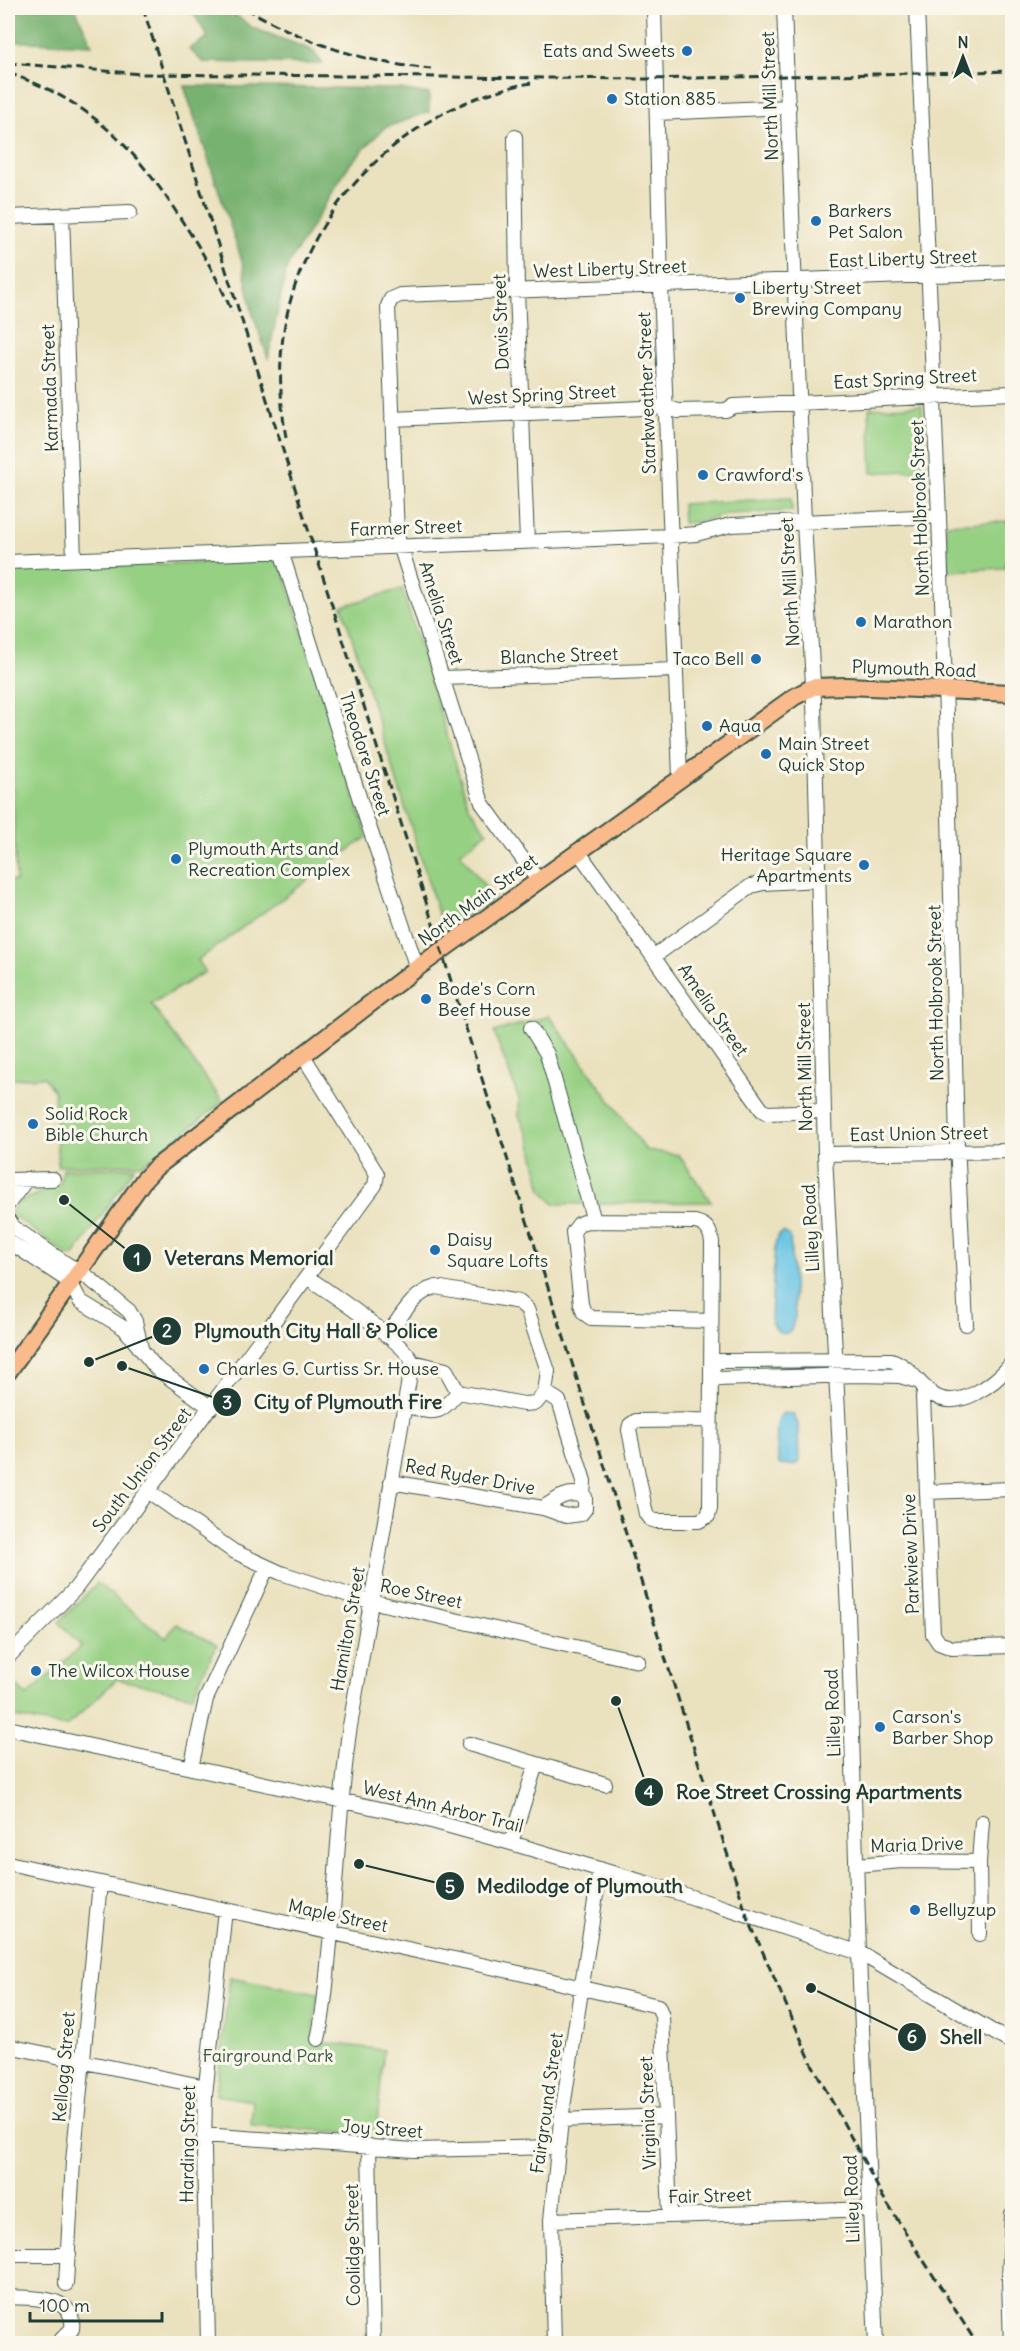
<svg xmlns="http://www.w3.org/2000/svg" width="1020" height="2351" font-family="Delius,sans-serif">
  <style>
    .green { fill: #96d083; stroke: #5a865c; stroke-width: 1.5 }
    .forest { fill: #78b271; stroke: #4c7852; stroke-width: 1.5 }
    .water { fill: #67c4e5; stroke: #43808c; stroke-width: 1.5 }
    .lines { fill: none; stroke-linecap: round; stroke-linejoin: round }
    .minor-casing { stroke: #3d5649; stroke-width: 16 }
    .major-casing { stroke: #3d5649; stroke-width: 20 }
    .minor { stroke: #fff; stroke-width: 14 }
    .major { stroke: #fabb8c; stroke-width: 16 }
    .rail { stroke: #1f3d34; stroke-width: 3; stroke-dasharray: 9 4.5; stroke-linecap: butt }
    .poi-dot { fill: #1f6fb2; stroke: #fbf7ec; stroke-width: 2 }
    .labels { text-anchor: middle; stroke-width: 6; stroke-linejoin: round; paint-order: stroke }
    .poi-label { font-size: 18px; fill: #1f3d34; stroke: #fbf7ec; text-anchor: start }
    .street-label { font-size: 18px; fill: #1f3d34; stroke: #fbf7ec }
    .park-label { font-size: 18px; fill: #375a44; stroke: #fbf7ec }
    .leader { fill: none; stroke: #1f3d34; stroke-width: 2 }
    .callout-dot { fill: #1f3d34; stroke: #fbf7ec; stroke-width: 2 }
    .mark-label { font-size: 18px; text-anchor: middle; font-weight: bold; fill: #fff }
    .callout-label { font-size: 20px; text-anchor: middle; font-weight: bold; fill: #1f3d34; stroke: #fbf7ec; stroke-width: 6; stroke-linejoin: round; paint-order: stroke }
  </style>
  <rect width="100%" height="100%" fill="#fbf7ec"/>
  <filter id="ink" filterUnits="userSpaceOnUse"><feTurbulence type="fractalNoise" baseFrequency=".0167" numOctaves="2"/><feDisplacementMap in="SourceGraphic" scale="12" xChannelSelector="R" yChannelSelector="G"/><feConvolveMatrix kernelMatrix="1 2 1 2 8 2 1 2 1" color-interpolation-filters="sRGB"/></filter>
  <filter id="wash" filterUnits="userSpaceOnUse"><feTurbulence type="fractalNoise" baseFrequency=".008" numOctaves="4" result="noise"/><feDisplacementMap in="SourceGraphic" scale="24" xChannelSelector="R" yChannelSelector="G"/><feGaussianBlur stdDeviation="1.35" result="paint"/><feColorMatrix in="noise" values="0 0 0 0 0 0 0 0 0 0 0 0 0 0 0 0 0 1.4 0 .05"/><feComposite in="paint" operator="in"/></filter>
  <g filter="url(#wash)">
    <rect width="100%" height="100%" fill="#eae1be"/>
    <path class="green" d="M922 405 925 470 872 473 869 408Z
      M791 498 792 511 728 514 697 522 683 523 682 504Z
      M1012 521V549L1004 568 948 571 946 524Z
      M280 560 367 837 198 960 205 972 151 1004 223 1102 143 1164 58 1166 54 1092 44 1077 8 1079V881H16L8 653V569Z
      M402 589 469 807 487 832 460 853 494 898 443 929 342 606Z
      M549 1016 646 1150 679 1155 711 1202 554 1204 542 1190 530 1139 519 1116V1099L494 1032Z
      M135 1167 73 1257 69 1256 10 1213 17 1203 60 1184 63 1169Z
      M97 1583 166 1638 176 1624 217 1645 192 1696 117 1679 66 1727 8 1716V1677L27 1696 81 1646 59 1622Z
      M230 1977 318 1994 312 2041 384 2050 376 2134 251 2126 253 2101 216 2095Z"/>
    <path class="forest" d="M8 8H75L92 45 8 41Z
      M188 8H226L253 28 312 50 323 64 203 62 189 49 208 37 195 16Z
      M184 86 400 89 429 94V112L384 128 349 165 287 267 268 358 252 312 243 264Z"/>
    <path class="water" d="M783 1232 790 1236 795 1317 791 1330C782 1339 774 1329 771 1319L775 1245 778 1235Z
      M783 1413 793 1414 798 1424 799 1462 794 1465H780L778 1461C778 1448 772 1422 783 1413Z"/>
  </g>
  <g filter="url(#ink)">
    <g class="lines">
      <defs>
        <path id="minor" d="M654 8 661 286 680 778
          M784 8 804 522 814 702 825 1154 848 1611 860 1983 876 2344
          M917 8 939 516 948 771 957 1143 966 1324
          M657 113 789 107
          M515 137 517 291 527 541
          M62 215 74 559
          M8 217 130 212
          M392 419 666 407 678 411 726 410 733 406 1012 393
          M281 551 361 803 417 968
          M8 562 670 536 696 534 731 525 939 516
          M443 678 676 670
          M578 851 762 1110 767 1113 824 1111
          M538 880 482 803 397 536 388 306 391 299 400 295 1012 272
          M653 957 751 886 763 883 819 880
          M531 1028 547 1054 594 1221
          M825 1154 1012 1151
          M8 1180 53 1179
          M8 1204 27 1179
          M8 1220 13 1227 68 1265 79 1270 129 1311 135 1321 141 1348
          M8 1241 70 1282 80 1301 124 1328 156 1368 211 1408
          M307 1277C326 1290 408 1345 412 1362L349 1732C340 1799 337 1866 331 1934 327 1969 326 2004 318 2039
          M387 1336C401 1317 412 1293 436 1287L519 1302 527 1309 548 1371 545 1392 536 1403 524 1404 458 1392
          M711 1369 717 1361 891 1360C908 1365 917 1382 931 1393 956 1414 996 1383 1012 1363
          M711 1369 716 1379 859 1375 900 1376 917 1381
          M925 1387 923 1397 933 1634 939 1643 952 1648 1012 1646
          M545 1392 559 1401 584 1481 583 1496
          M405 1406C435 1412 437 1418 458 1392L446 1370 412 1362
          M710 1420 636 1421 630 1425 629 1430 646 1514 650 1519 656 1521H699L708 1516 710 1509 712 1242C710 1230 707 1225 695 1222L587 1221 579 1224 573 1232 581 1304 584 1313 591 1318 711 1321
          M391 1482 543 1508 566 1516 581 1514 585 1509V1497C570 1489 556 1499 543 1508
          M148 1491 233 1551 281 1573 361 1599 638 1661
          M927 1492 1012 1489
          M8 1657 75 1589 375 1185 377 1174 302 1054
          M8 1728 417 1817 511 1843 673 1891 860 1953 1012 2043
          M469 1744 605 1784
          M191 1768 206 1699 267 1568
          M511 1843 536 1764
          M8 1863 519 1973 658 2006 662 2016 670 2216
          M857 1865 901 1861 979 1862
          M980 1934 979 1862 982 1822
          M8 2046 206 2087
          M561 2120 666 2116
          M204 2135 414 2150 558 2147
          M369 2146 373 2344
          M551 2220 870 2209
          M13 2255H69
          M66 2284 73 2162 100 1883
          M8 2297C32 2299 76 2294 72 2329L57 2344
          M208 2344 204 2150 205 2095 225 1910
          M554 2344 551 2220 561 2120 600 1869
          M1011 2344 1009 2278 1012 2214"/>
        <path id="major" d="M8 1372 143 1181 155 1168 417 968 794 697 813 687 846 686 1012 693"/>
      </defs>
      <use href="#minor" class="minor-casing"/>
      <use href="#major" class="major-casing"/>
      <use href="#minor" class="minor"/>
      <use href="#major" class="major"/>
      <path class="rail" d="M143 8 747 1916 812 2064 883 2197 977 2344
        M246 8C302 42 365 63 431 69
        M8 63 142 74 648 79 1012 71
        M8 73C92 101 138 151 184 224 203 252 219 281 232 312
        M286 438C280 400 278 362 285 324 308 203 410 104 531 83"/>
    </g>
  </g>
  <g class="poi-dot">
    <circle cx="687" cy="51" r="6"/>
    <circle cx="612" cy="99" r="6"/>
    <circle cx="816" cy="221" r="6"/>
    <circle cx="740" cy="298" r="6"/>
    <circle cx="703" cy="475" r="6"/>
    <circle cx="861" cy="622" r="6"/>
    <circle cx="756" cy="659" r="6"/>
    <circle cx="707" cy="726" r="6"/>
    <circle cx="766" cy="754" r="6"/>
    <circle cx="176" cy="859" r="6"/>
    <circle cx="864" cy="865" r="6"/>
    <circle cx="426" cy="999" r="6"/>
    <circle cx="33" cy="1124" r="6"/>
    <circle cx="435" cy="1250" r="6"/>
    <circle cx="204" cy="1369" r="6"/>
    <circle cx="36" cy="1671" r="6"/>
    <circle cx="880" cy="1727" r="6"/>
    <circle cx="915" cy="1910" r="6"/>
  </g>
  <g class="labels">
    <g class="poi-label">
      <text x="675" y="57" text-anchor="end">Eats and Sweets</text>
      <text x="624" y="105">Station 885</text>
      <text x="828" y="217">Barkers<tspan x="828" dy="21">Pet Salon</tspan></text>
      <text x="752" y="294">Liberty Street<tspan x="752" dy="21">Brewing Company</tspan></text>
      <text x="715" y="481">Crawford's</text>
      <text x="873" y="628">Marathon</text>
      <text x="744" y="665" text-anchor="end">Taco Bell</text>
      <text x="719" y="732">Aqua</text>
      <text x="778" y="750">Main Street<tspan x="778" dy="21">Quick Stop</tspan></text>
      <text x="188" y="855">Plymouth Arts and<tspan x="188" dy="21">Recreation Complex</tspan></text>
      <text x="852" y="861" text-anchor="end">Heritage Square<tspan x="852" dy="21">Apartments</tspan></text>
      <text x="438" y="995">Bode's Corn<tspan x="438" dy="21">Beef House</tspan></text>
      <text x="45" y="1120">Solid Rock<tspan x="45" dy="21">Bible Church</tspan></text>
      <text x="447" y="1246">Daisy<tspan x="447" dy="21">Square Lofts</tspan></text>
      <text x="216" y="1375">Charles G. Curtiss Sr. House</text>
      <text x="48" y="1677">The Wilcox House</text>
      <text x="892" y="1723">Carson's<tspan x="892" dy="21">Barber Shop</tspan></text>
      <text x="927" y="1916">Bellyzup</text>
    </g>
    <g class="street-label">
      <text transform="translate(770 96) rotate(-92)" y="6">North Mill Street</text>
      <text transform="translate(903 259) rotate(-2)" y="6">East Liberty Street</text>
      <text transform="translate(610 269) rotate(-2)" y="6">West Liberty Street</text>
      <text transform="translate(501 322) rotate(-92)" y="6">Davis Street</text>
      <text transform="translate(905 379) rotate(-3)" y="6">East Spring Street</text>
      <text transform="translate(50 388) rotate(-92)" y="6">Karmada Street</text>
      <text transform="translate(647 393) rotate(-92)" y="6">Starkweather Street</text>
      <text transform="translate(542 395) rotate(-3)" y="6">West Spring Street</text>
      <text transform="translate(920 508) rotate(-92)" y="6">North Holbrook Street</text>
      <text transform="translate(406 528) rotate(-2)" y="6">Farmer Street</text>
      <text transform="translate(790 582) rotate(-93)" y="6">North Mill Street</text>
      <text transform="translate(441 613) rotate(72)" y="6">Amelia Street</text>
      <text transform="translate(559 656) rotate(-2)" y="6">Blanche Street</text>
      <text transform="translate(914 669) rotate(2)" y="6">Plymouth Road</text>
      <text transform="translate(365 754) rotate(72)" y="6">Theodore Street</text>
      <text transform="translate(478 900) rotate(-36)" y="6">North Main Street</text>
      <text transform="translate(936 993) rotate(-91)" y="6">North Holbrook Street</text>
      <text transform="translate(713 1010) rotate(55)" y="6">Amelia Street</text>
      <text transform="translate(805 1067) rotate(-91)" y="6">North Mill Street</text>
      <text transform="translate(919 1134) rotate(-1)" y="6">East Union Street</text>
      <text transform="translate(811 1228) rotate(-93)" y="6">Lilley Road</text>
      <text transform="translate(142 1470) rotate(-53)" y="6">South Union Street</text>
      <text transform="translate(470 1477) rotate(10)" y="6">Red Ryder Drive</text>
      <text transform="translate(911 1554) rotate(-92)" y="6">Parkview Drive</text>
      <text transform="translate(421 1594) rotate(12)" y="6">Roe Street</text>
      <text transform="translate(348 1629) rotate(-80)" y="6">Hamilton Street</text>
      <text transform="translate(833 1713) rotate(-92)" y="6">Lilley Road</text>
      <text transform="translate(443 1807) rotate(14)" y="6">West Ann Arbor Trail</text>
      <text transform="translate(917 1845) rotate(-2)" y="6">Maria Drive</text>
      <text transform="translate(338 1916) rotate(12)" y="6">Maple Street</text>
      <text transform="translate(64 2067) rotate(-85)" y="6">Kellogg Street</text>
      <text transform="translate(547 2103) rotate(-82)" y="6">Fairground Street</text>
      <text transform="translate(648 2113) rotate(-92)" y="6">Virginia Street</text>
      <text transform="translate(382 2129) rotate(4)" y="6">Joy Street</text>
      <text transform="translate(188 2144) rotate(-89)" y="6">Harding Street</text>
      <text transform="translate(710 2196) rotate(-2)" y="6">Fair Street</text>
      <text transform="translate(852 2199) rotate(-92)" y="6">Lilley Road</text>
      <text transform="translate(353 2245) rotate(-91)" y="6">Coolidge Street</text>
    </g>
    <g class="park-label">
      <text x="268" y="2062">Fairground Park</text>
    </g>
  </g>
  <path class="leader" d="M64 1200L137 1258M89 1362L167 1331M122 1366L227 1402M616 1701L649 1792M359 1864L450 1886M811 1988L912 2037"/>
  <g class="callout-dot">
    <circle cx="64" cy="1200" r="6"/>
    <circle cx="89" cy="1362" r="6"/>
    <circle cx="122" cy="1366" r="6"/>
    <circle cx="616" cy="1701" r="6"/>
    <circle cx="359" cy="1864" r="6"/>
    <circle cx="811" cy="1988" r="6"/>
    <circle cx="137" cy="1258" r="15"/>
    <circle cx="167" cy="1331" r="15"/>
    <circle cx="227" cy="1402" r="15"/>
    <circle cx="649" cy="1792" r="15"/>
    <circle cx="450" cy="1886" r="15"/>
    <circle cx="912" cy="2037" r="15"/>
  </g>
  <g class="mark-label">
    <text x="137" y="1265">1</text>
    <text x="167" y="1337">2</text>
    <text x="227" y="1409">3</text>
    <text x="649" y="1798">4</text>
    <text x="450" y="1893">5</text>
    <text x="912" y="2043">6</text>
  </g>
  <g class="callout-label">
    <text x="249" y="1265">Veterans Memorial</text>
    <text x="316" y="1338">Plymouth City Hall &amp; Police</text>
    <text x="348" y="1409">City of Plymouth Fire</text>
    <text x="819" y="1799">Roe Street Crossing Apartments</text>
    <text x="580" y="1893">Medilodge of Plymouth</text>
    <text x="961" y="2044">Shell</text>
  </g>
  <rect width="1020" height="2351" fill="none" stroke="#fbf7ec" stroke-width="30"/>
  <g transform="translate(963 57)" stroke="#fbf7ec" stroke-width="4.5" paint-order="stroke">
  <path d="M0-4.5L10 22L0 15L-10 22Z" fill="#1f3d34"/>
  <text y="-9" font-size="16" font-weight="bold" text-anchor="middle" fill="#1f3d34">N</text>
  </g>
  <path d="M30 2312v9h132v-9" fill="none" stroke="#1f3d34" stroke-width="3"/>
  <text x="39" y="2312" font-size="18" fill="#1f3d34" stroke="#fbf7ec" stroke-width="4.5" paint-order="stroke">100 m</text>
</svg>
